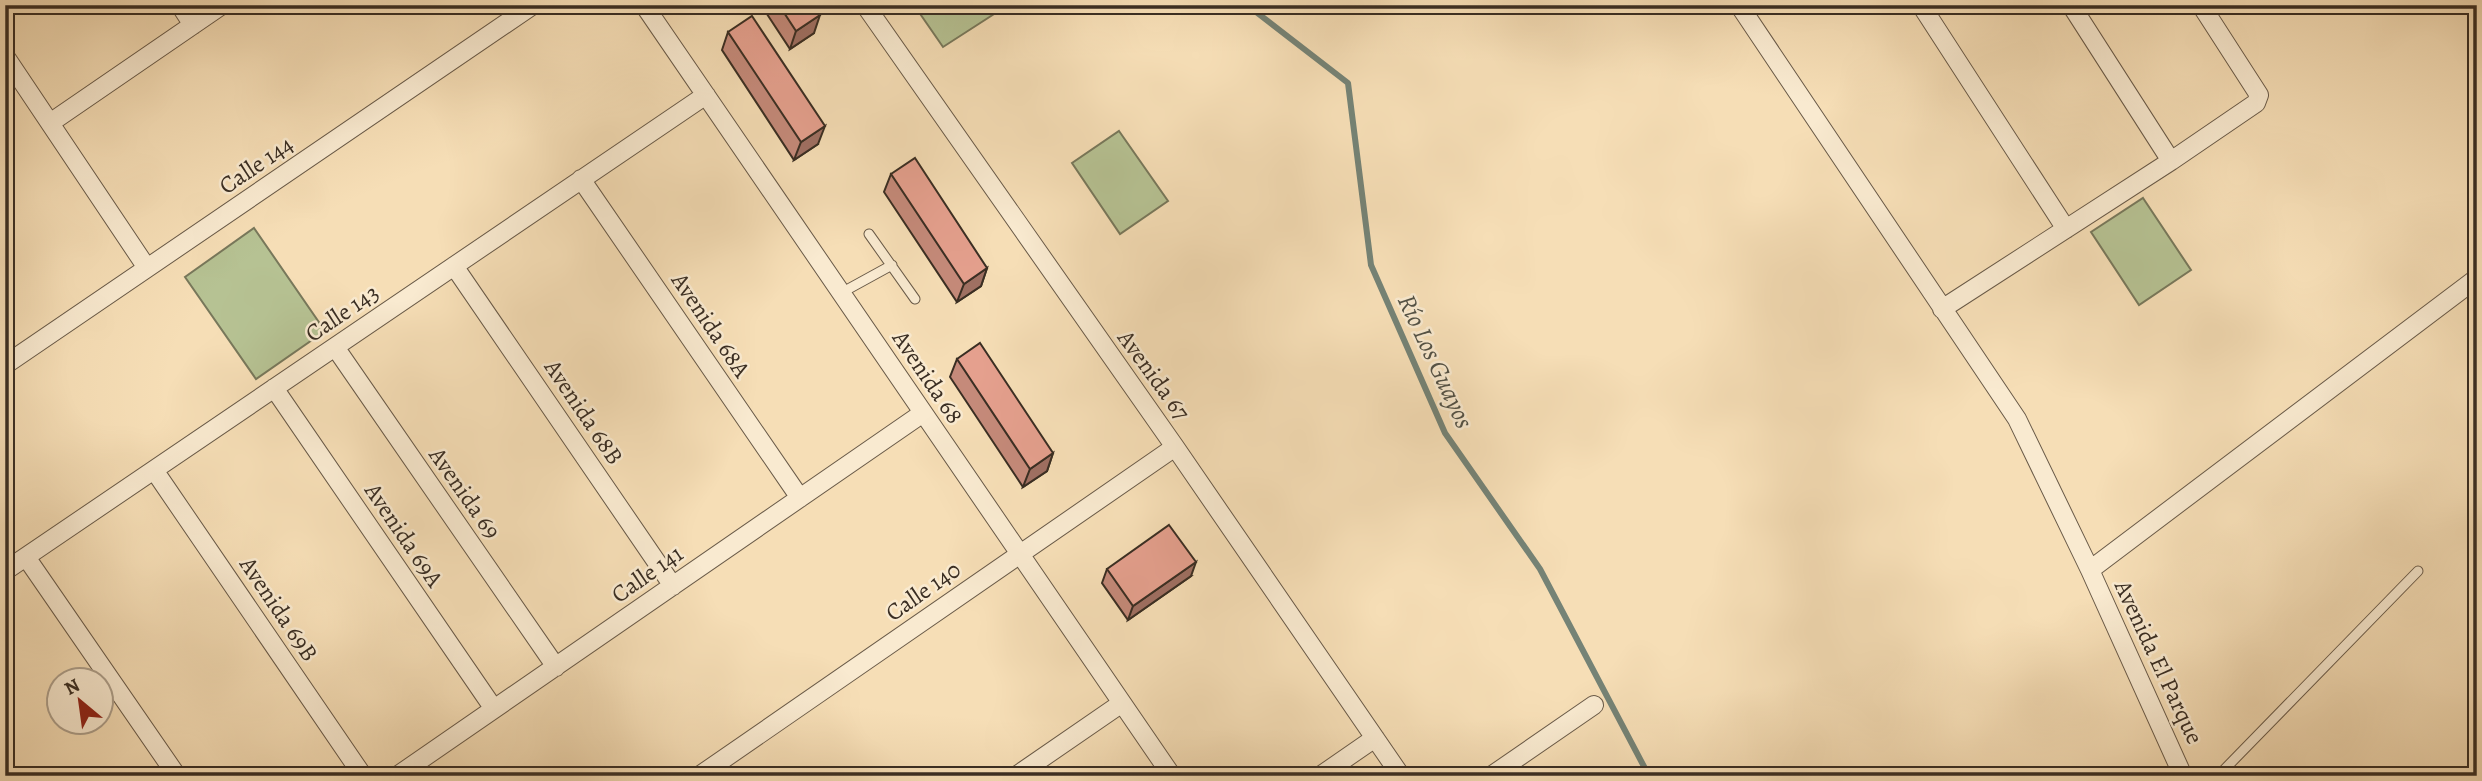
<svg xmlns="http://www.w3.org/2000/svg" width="2482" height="781" font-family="Alegreya,serif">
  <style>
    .green { fill: #b6c293; stroke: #78785b; stroke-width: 2 }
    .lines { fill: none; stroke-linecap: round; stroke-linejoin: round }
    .stream { stroke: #758376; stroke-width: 6 }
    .service-casing { stroke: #695a48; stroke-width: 11 }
    .minor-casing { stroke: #695a48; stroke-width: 20 }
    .service { stroke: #f9ead0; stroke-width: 9 }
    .minor { stroke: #f9ead0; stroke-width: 18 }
    .wall { fill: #c58a7a; stroke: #3a2e23; stroke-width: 2 }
    .shaded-wall { fill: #a07063; stroke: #3a2e23; stroke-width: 2 }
    .building { fill: #e5a08e; stroke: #3a2e23; stroke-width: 2 }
    .labels { text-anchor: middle; stroke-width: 5; stroke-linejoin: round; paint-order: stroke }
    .street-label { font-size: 24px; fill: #3a2e23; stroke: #f9ead0 }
    .water-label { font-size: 26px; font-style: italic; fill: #535246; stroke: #f9ead0 }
  </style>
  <rect width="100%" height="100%" fill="#f6deb6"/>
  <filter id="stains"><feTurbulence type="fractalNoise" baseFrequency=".00286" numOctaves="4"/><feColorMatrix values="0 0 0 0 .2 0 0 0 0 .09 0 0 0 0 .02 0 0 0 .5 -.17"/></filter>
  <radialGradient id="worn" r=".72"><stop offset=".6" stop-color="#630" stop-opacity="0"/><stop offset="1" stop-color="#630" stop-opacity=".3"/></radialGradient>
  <path class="green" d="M914 5H1008L943 47Z
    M1119 131 1168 201 1120 234 1072 163Z
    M2143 198 2191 270 2139 305 2091 232Z
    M254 228 325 331 256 379 185 277Z"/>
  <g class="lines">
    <path class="stream" d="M1247 5 1348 83 1371 265 1445 433 1540 569 1649 776"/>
    <defs>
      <path id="service" d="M869 234 915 299
        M841 293 892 265
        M2218 776 2418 571"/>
      <path id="minor" d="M180 5 193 25
        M644 5 1172 776
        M865 5 1175 447 1401 776
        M1739 5 2017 419 2090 570 2183 776
        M1921 5 2066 229
        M2071 5 2171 161
        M5 56 147 268
        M50 123 222 5
        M581 179 800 498
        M454 266 673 586
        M1942 309 2171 161 2256 103 2259 95 2201 5
        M335 347 556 667
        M5 365 533 5
        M274 388 494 709
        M154 470 363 776
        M26 557 177 776
        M2090 570 2477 278
        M5 571 706 95
        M397 776 923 413
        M699 776 1175 447
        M1016 776 1122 703
        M1320 776 1375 738
        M1491 776 1594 705"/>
    </defs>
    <use href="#service" class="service-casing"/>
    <use href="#minor" class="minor-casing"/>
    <use href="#service" class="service"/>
    <use href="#minor" class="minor"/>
  </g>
  <path class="wall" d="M761 5H813L814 33 790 49Z
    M728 32 818 144 794 160 722 50Z
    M891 174 987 268 981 286 957 302 884 192Z
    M957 359 1053 453 1047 471 1023 487 950 377Z
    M1107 569 1191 576 1128 620 1102 583Z"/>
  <path class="shaded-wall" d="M820 15 814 33 790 49 796 31Z
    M825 126 818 144 794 160 801 142Z
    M987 268 981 286 957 302 964 284Z
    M1053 453 1047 471 1023 487 1030 469Z
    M1196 562 1191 576 1128 620 1133 606Z"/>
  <path class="building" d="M779 5H813L820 15 796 31Z
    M752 16 825 126 801 142 728 32Z
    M915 158 987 268 964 284 891 174Z
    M980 343 1053 453 1030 469 957 359Z
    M1169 525 1196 562 1133 606 1107 569Z"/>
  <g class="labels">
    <g class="street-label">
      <text transform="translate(256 165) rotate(-34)" y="8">Calle 144</text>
      <text transform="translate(342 313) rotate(-34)" y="8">Calle 143</text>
      <text transform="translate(711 325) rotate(56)" y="8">Avenida 68A</text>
      <text transform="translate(1154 375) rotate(54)" y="8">Avenida 67</text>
      <text transform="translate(928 377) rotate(56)" y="8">Avenida 68</text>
      <text transform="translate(584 412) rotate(56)" y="8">Avenida 68B</text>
      <text transform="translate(465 493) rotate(55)" y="8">Avenida 69</text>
      <text transform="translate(404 535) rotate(56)" y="8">Avenida 69A</text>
      <text transform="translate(647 574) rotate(-35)" y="8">Calle 141</text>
      <text transform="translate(923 591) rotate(-35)" y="8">Calle 140</text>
      <text transform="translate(279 609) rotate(56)" y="8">Avenida 69B</text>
      <text transform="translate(2159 662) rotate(65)" y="8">Avenida El Parque</text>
    </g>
    <g class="water-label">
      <text transform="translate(1436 361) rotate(65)" y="9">Río Los Guayos</text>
    </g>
  </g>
  <rect width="2482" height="781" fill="none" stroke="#f6deb6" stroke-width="28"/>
  <rect x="7" y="7" width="2468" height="767" fill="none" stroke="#3a2e23" stroke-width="3.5"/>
  <rect x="14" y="14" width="2454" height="753" fill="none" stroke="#3a2e23" stroke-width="2"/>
  <g transform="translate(80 701) rotate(331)"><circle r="33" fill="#f9ead0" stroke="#ad9f8b" stroke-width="2"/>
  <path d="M0-5L12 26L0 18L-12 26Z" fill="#8f2418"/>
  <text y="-10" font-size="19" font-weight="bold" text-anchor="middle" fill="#3a2e23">N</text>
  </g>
  <rect width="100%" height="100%" filter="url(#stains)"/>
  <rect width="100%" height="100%" fill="url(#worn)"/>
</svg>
